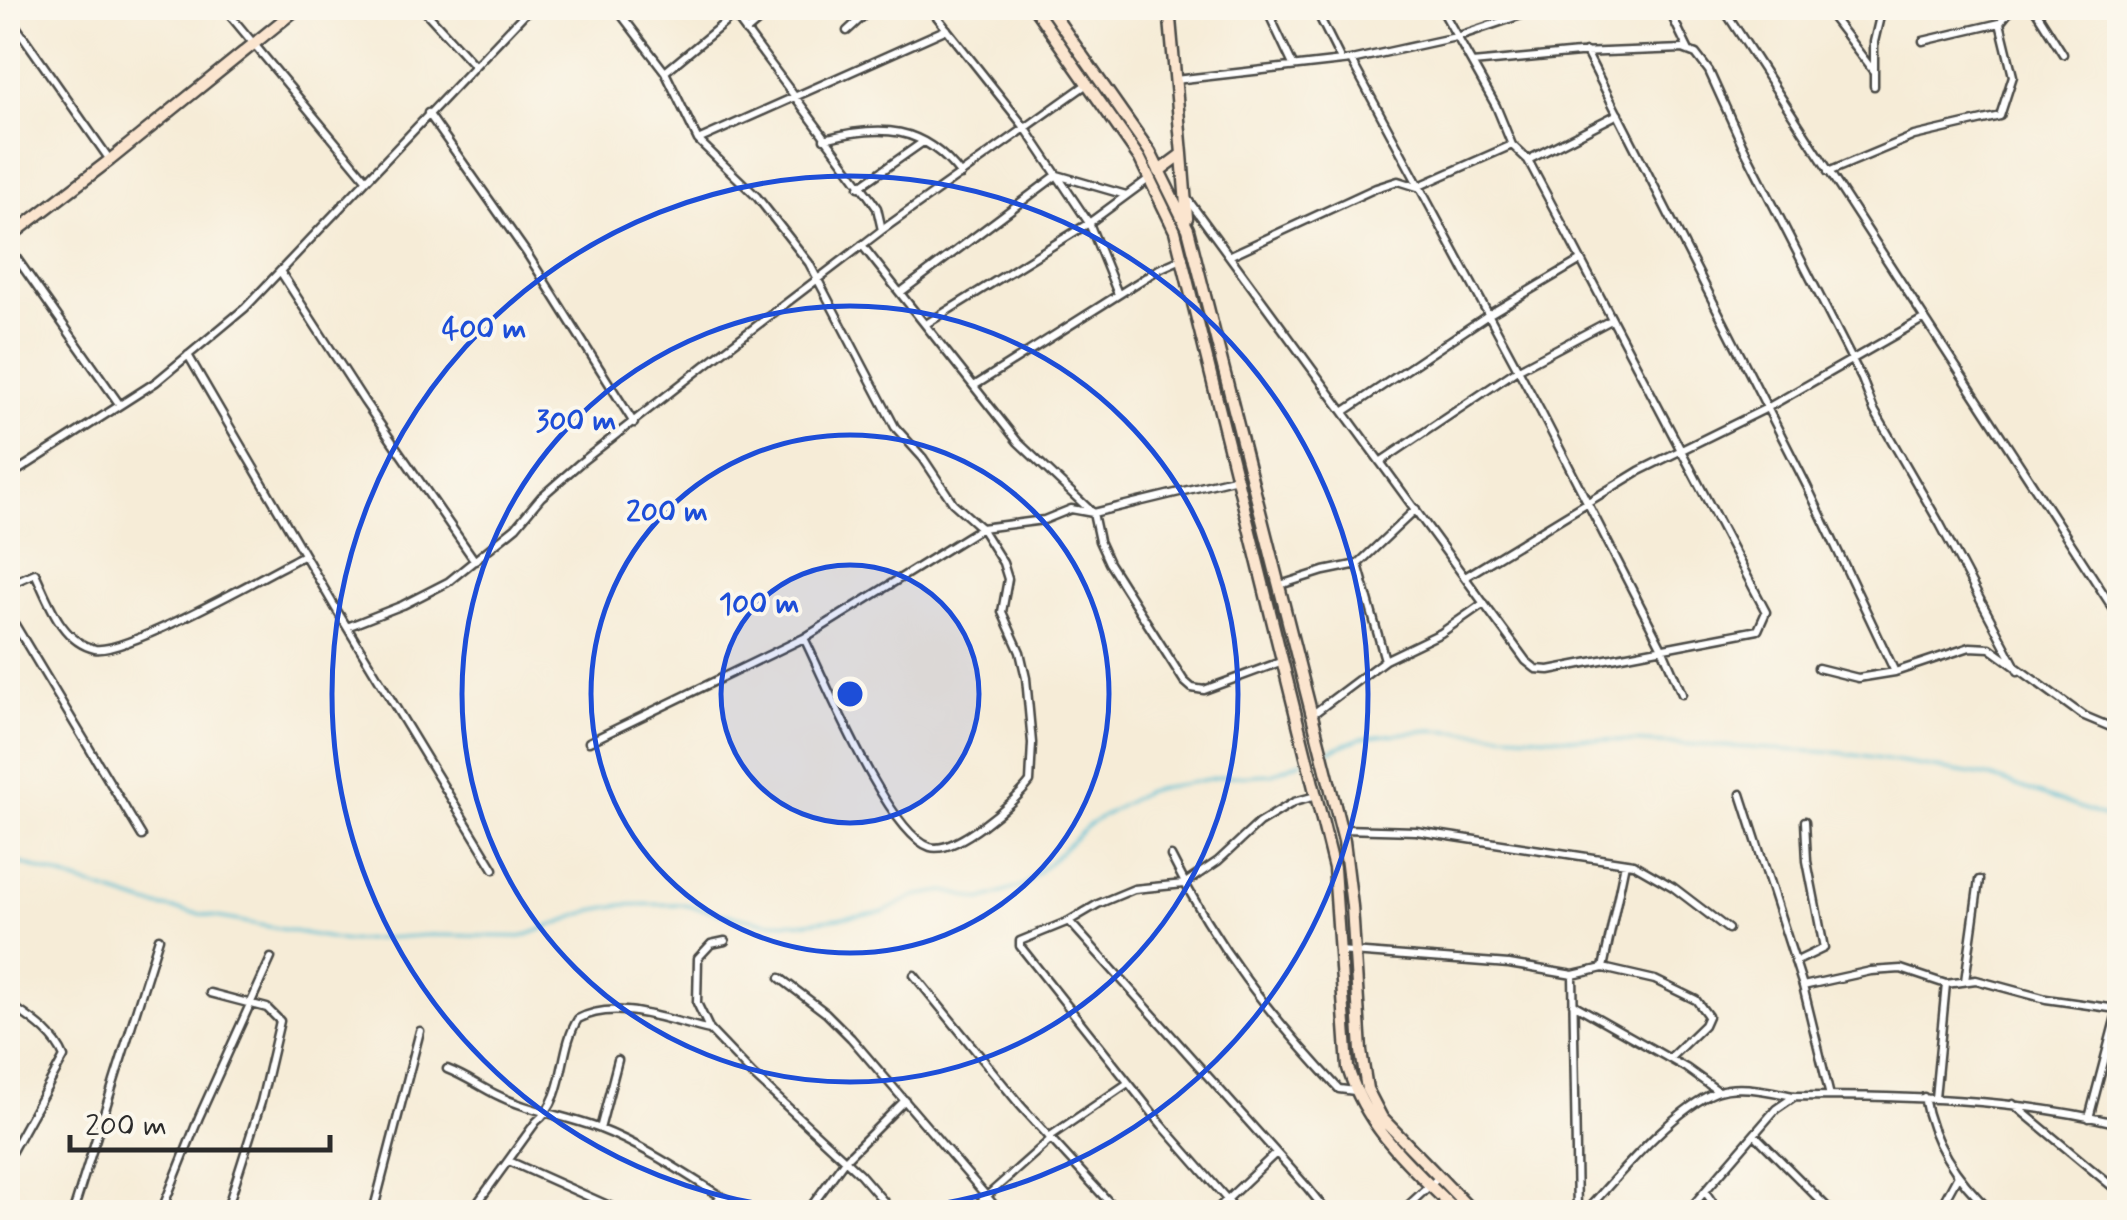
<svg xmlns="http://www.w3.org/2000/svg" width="2127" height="1220" font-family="Mynerve,sans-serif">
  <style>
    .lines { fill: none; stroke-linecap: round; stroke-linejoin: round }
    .stream { stroke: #55bcd3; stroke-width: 2.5 }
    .street-casing { stroke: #494845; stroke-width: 11 }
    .secondary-casing { stroke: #494845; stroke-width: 15 }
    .street { stroke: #fff; stroke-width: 6 }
    .secondary { stroke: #fbe5cf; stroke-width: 10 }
    .ring { fill: none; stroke: #1d4ed8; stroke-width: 5 }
    .centre { fill: #1d4ed8; stroke: #fbf7ec; stroke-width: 5 }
    .ring-label { font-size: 30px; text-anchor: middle; font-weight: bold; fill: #1d4ed8; stroke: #fbf7ec; stroke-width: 8; stroke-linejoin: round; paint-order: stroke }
  </style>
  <rect width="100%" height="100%" fill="#fbf7ec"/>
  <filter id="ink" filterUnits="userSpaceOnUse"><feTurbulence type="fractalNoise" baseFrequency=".01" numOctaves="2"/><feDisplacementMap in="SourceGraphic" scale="20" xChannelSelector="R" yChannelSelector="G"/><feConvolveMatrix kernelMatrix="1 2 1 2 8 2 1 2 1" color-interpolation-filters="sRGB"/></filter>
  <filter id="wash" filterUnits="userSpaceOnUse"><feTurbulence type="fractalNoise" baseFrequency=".0048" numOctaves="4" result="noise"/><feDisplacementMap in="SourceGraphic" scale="40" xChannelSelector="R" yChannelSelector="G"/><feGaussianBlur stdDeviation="2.25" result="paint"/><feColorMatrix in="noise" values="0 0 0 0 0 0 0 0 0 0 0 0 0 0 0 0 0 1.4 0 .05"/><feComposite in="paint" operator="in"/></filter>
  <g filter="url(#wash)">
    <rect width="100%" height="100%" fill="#f6ecd7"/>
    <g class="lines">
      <path class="stream" d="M1324 753 1361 738 1431 730 1842 753 1992 777 2120 822
        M8 859 146 904 346 941 430 935 521 937 593 910 620 905 679 904 764 922 801 923 884 912 915 896 945 891 981 900 1025 885 1090 824 1146 791 1219 777 1272 774 1302 761"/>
    </g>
  </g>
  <g filter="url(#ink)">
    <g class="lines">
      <defs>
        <path id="street" d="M224 8 366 179
          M422 8 474 65
          M616 8 665 72 698 140 757 197 809 263 895 427 923 458 953 503 981 528 1003 563 1008 579 1002 612 1020 652 1026 678 1032 743 1030 782C1015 802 955 855 930 847 888 834 825 680 804 638
          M729 8 870 198 877 208 882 230
          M930 8 1026 129 1089 223 1118 294
          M1266 8 1293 65
          M1315 8 1341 60
          M1668 8 1689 51
          M1723 8 2120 619
          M1825 8 1874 72
          M2034 8 2063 54
          M8 15 110 160
          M9 17 21 8
          M847 31 872 8
          M746 32 774 8
          M1923 41 2000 23
          M1586 52 1807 486 1895 672
          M1351 60 1541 412 1662 648 1682 694
          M1472 63 1579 53 1683 49 1696 54 1709 71 1742 144 1862 379 1874 410 1940 524 2018 671
          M665 72 734 15
          M1175 80 1351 60 1456 37 1542 8
          M1874 86V42L1882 8
          M428 113 526 252 634 423
          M824 139C881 124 923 125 961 175
          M698 140 947 29
          M1528 160 1618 114
          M1828 172 1914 136 2000 116 2013 76 2000 23 2012 8
          M859 187 923 142
          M1186 197 1526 661 1536 669 1549 670 1758 630 1766 612 1562 224 1528 160 1512 145 1496 106 1441 8
          M862 245 1018 442 1093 513 1099 541 1109 563 1184 681 1192 688 1204 690 1283 661
          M8 246 120 405
          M1231 255 1376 188 1398 181 1417 187 1512 145
          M280 271 364 401 475 561
          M901 292 1057 175 1126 195
          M926 324 1089 223 1150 178
          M188 355 336 609 494 869
          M974 386 1159 269 1184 258
          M1345 411 1488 315 1581 260
          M1380 462 1517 370 1611 320
          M8 477 156 382 245 308 530 8
          M1465 577 1639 471 1767 408 1923 319
          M8 585 35 573C48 600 61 642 95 649 127 654 269 573 304 555
          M1280 585 1324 571 1358 564
          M8 613 142 836
          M347 627 403 605 448 582 516 527 541 497 580 463 713 359 882 230 1087 84
          M1385 660 1358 564 1416 509
          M1818 668 1858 678 1895 672 1970 647 1990 648 2082 715 2120 731
          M1313 714 1385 660 1441 633 1484 603
          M589 742 804 638 981 528 1044 520 1071 509 1093 513 1237 478
          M1741 794 1803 986 1830 1096
          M1342 829 1416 831 1633 864 1673 887 1728 929
          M1171 856C1216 948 1270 1015 1339 1089L1355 1091
          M1069 921 1307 1187 1327 1212
          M725 941 711 944 698 958 697 1003 710 1030 753 1075 860 1174 893 1212
          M1339 951 1509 964 1573 975 1603 968 1655 980 1696 1000 1708 1016 1704 1025 1670 1058
          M1795 962 1824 948 1807 861 1805 821
          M1603 968 1625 863
          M914 975 1020 1105 1118 1212
          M1573 975 1577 1212
          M780 978 826 1013 851 1038 1000 1212
          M1965 981 1979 880
          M1803 986 1871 971 1901 969 1946 984 1976 980 2046 999 2117 1009
          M210 993 267 1008 280 1021 261 1102 226 1212
          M1573 1004 1686 1068 1718 1091
          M8 1011 18 1010C36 1022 56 1037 64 1057L8 1158
          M447 1069C465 1076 479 1086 495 1094 528 1111 563 1115 598 1128 650 1148 698 1183 746 1212
          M1924 1097C1932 1143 1958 1181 1992 1212
          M1935 1098 1946 984
          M2013 1104 2120 1193
          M2089 1118 2120 1001
          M600 1129 618 1060
          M1755 1135 1832 1212
          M1049 1137 1128 1083
          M509 1161 623 1212
          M1706 1193 1719 1212
          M73 1212 159 938
          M161 1212 199 1117 271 958
          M373 1212 420 1031
          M471 1212 536 1122C567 1097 558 1050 578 1019 616 998 670 1021 710 1030
          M711 1212 720 1197
          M807 1212 845 1160 905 1100
          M969 1212 1051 1139
          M1214 1212 1276 1153
          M1238 1212 1162 1125 1020 946V941L1069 921 1098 904 1134 889 1184 884 1218 861 1259 823 1294 802 1316 796
          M1401 1212 1438 1178
          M1585 1212C1617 1177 1673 1109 1716 1092 1739 1083 1771 1092 1794 1096
          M1687 1212 1776 1109 1795 1096C1904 1096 2013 1098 2120 1124
          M1938 1212 1958 1175"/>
        <path id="secondary" d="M1034 8 1140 159 1175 231 1334 868 1348 1068C1367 1130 1413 1168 1457 1212
          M1049 8 1150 152 1188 229 1344 841 1352 906 1361 1051 1367 1089 1382 1118 1473 1212
          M1182 154 1187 218
          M1159 171 1182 154 1169 8
          M8 238 110 160 298 8"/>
      </defs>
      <use href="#street" class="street-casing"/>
      <use href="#secondary" class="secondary-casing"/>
      <use href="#street" class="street"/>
      <use href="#secondary" class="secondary"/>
    </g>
  </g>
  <circle cx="850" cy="694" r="129" fill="#1d4ed8" fill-opacity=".12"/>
  <g class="ring">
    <circle cx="850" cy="694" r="129"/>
    <circle cx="850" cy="694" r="259"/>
    <circle cx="850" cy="694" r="388"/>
    <circle cx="850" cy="694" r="518"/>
  </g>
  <circle cx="850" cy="694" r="15" class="centre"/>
  <g class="ring-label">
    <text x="484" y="338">400 m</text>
    <text x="576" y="430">300 m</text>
    <text x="667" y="521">200 m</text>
    <text x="759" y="613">100 m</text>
  </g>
  <rect width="2127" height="1220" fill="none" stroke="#fbf7ec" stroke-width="40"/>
  <path d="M70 1135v15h260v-15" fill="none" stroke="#2b2b2b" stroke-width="5"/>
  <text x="85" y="1135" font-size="30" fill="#2b2b2b" stroke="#fbf7ec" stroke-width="8" paint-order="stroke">200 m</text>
</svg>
